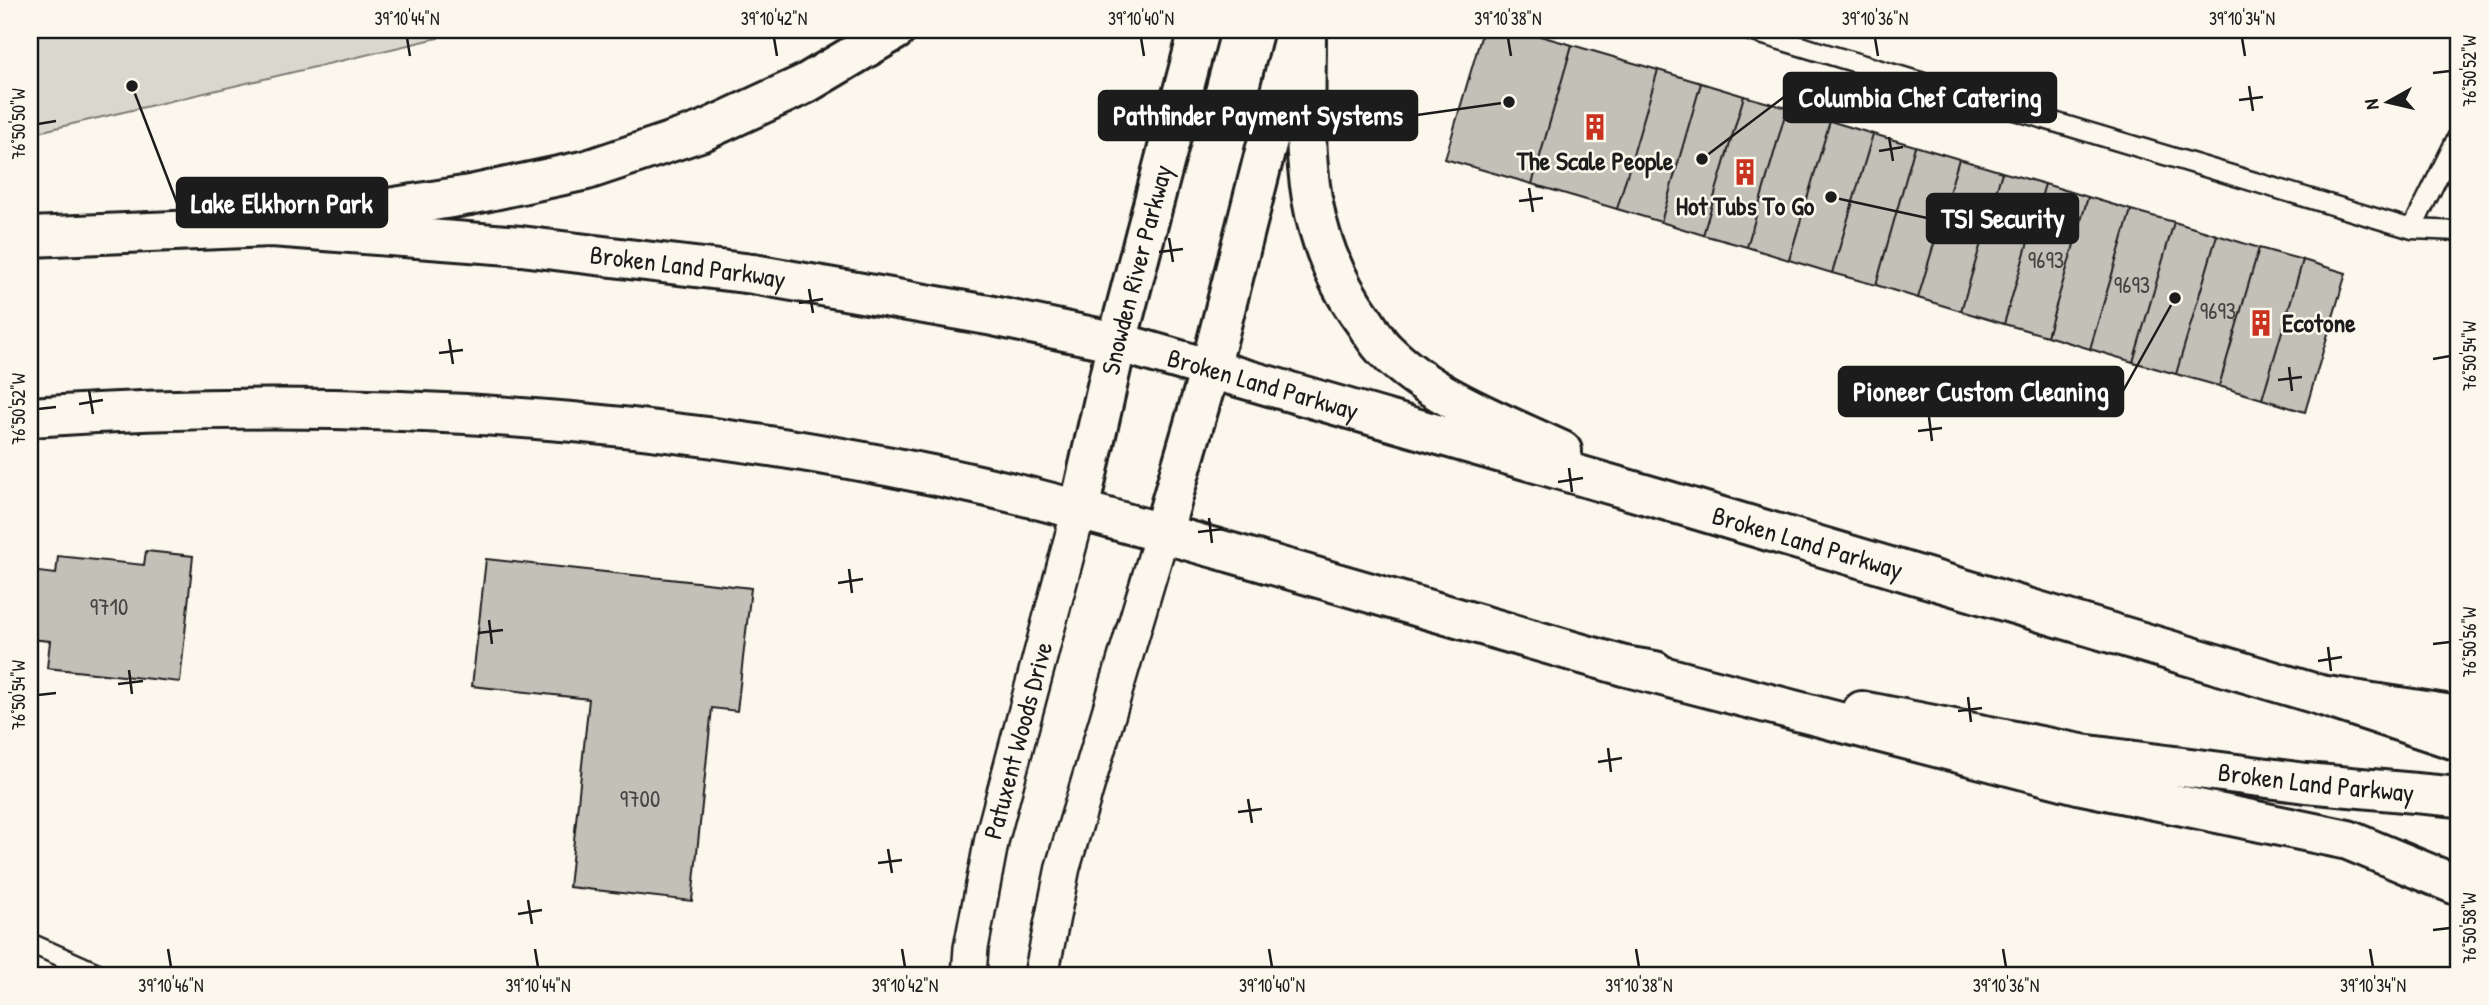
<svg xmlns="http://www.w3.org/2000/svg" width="2489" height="1005" font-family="'Patrick Hand',sans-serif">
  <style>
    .green { fill: #dad7ce; stroke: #7b7a75; stroke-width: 2 }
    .building { fill: #c3c0b8; stroke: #1c1c1c; stroke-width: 2 }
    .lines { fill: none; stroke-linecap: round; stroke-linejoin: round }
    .lane-casing { stroke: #1c1c1c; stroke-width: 23 }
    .street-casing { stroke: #1c1c1c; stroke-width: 38 }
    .primary-casing { stroke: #1c1c1c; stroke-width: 44 }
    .highway-casing { stroke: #1c1c1c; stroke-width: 44 }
    .lane { stroke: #fbf7ec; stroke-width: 18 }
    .street { stroke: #fbf7ec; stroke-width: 33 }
    .primary { stroke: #fbf7ec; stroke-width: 38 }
    .highway { stroke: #fbf7ec; stroke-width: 38 }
    .ticks { fill: none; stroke: #1c1c1c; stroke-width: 2.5 }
    .labels { text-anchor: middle; stroke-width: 5; stroke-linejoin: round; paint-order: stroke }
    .number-label { font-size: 23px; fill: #464543 }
    .poi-label { font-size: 26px; font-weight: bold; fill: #1c1c1c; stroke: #fbf7ec }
    .street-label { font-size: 26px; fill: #1c1c1c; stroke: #fbf7ec }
    .leader { fill: none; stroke: #1c1c1c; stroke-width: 2.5 }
    .callout-dot { fill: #1c1c1c; stroke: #fbf7ec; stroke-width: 2.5 }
    .callout { fill: #1c1c1c; stroke: #1c1c1c; stroke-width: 2.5 }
    .callout-label { font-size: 28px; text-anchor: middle; font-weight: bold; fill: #fff }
    .neatline { fill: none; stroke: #1c1c1c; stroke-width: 2.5 }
    .ticks-label { font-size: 18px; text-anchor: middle; fill: #1c1c1c }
  </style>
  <rect width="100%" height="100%" fill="#fbf7ec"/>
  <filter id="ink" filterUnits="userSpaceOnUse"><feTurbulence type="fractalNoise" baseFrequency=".0143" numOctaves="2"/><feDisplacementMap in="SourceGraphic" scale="14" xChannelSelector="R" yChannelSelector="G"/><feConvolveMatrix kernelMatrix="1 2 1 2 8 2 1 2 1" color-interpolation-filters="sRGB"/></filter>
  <g filter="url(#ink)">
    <path class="green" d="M30 30H438V38L30 134Z"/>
    <path class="building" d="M1483 30H1519L1572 45 1532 184 1445 159Z
      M1572 45 1658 70 1617 209 1532 184Z
      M1658 70 1701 83 1661 222 1617 209Z
      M1701 83 1744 96 1703 235 1661 222Z
      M1744 96 1787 108 1747 247 1703 235Z
      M1787 108 1830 121 1789 260 1747 247Z
      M1830 121 1873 134 1832 273 1789 260Z
      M1873 134 1915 146 1876 285 1832 273Z
      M1915 146 1959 159 1918 298 1876 285Z
      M1959 159 2002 172 1961 311 1918 298Z
      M2002 172 2045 184 2004 324 1961 311Z
      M2045 184 2088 197 2047 336 2004 324Z
      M2088 197 2131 210 2090 349 2047 336Z
      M2131 210 2174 222 2133 362 2090 349Z
      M2174 222 2217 235 2176 374 2133 362Z
      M2217 235 2259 248 2219 386 2176 374Z
      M2259 248 2303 260 2262 399 2219 386Z
      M2303 260 2346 273 2305 412 2262 399Z
      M146 551 193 556 180 682 47 668 50 641 30 639V571L56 574 58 556 144 565Z
      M486 559 751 588 737 711 712 708 692 901 569 887 589 699 472 686Z"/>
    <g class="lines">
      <defs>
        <path id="lane" d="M1747 30 2412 229 2459 231
          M2412 229 2459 134
          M30 943 102 975"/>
        <g id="street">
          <path id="s1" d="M969 975 971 948 992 838 1079 510"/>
          <path d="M1041 975 1063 867 1162 534"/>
        </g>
        <g id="primary">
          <path d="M1306 30C1306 138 1296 229 1364 321 1371 331 1377 343 1386 351 1433 398 1503 423 1562 451"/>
          <path d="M332 217 470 195 587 170 703 131 805 84 896 30"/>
          <path id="s2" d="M30 237 272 227 521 246 753 274 988 315 1117 342 1668 501 2320 695 2459 741"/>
          <path d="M30 417C332 396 635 414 932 475 1033 495 1132 525 1232 553 1363 591 1493 628 1624 666L1655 671"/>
          <path id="s3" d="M1079 510 1117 342 1199 30"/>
          <path d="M1162 534 1210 369 1292 45"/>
          <path id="s4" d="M1862 711 2081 754 2306 783 2459 797"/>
        </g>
        <path id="highway" d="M1624 666 2082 785 2348 840 2459 886
          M2320 695 2459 716"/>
      </defs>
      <use href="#lane" class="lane-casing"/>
      <use href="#street" class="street-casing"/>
      <use href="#primary" class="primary-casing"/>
      <use href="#highway" class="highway-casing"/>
      <use href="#lane" class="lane"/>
      <use href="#street" class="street"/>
      <use href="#primary" class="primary"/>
      <use href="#highway" class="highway"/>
    </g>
  </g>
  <path class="ticks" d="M407 38 410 56M774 38 777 56M1141 38 1144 56M1508 38 1511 56M1875 38 1878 56M2242 38 2245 56M2433 73 2450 71M2249 86 2253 111M2239 100 2263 97M38 124 56 121M1889 137 1893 161M1879 151 1903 147M1529 188 1533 212M1519 201 1543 198M1169 238 1173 262M1159 252 1183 249M809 289 813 313M799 303 823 299M449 339 453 364M439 353 463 350M2433 359 2450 356M2289 367 2292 391M2278 380 2302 377M89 390 93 414M79 404 103 400M38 409 56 407M1929 417 1932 441M1918 431 1942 428M1569 468 1572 492M1558 482 1583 478M1209 518 1212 543M1198 532 1223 529M849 569 852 593M838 583 863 579M489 620 492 644M478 633 503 630M2433 644 2450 642M2328 647 2331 671M2318 661 2342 657M129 670 132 694M118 684 143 681M38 695 56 693M1968 697 1971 722M1958 711 1982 708M1608 748 1611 772M1598 762 1622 758M1248 799 1252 823M1238 812 1262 809M888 849 892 873M878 863 902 860M528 900 532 924M518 914 542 910M2433 930 2450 928M168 949 171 967M535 949 538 967M902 949 905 967M1269 949 1272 967M1636 949 1639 967M2003 949 2006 967M2370 949 2373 967"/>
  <defs>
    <symbol id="building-bare" viewBox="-9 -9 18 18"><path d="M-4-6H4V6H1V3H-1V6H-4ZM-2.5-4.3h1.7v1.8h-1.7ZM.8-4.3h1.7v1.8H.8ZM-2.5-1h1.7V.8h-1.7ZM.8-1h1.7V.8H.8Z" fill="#c8321e" stroke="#fbf7ec" stroke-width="2.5" paint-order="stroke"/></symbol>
  </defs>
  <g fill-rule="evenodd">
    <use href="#building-bare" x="1576" y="108" width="38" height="38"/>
    <use href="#building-bare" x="1726" y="153" width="38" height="38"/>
    <use href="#building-bare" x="2242" y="304" width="38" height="38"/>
  </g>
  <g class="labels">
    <g class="number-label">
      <text x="2046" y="268">9693</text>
      <text x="2132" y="293">9693</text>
      <text x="2218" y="319">9693</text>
      <text x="109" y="615">9710</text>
      <text x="640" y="807">9700</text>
    </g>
    <g class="poi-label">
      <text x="1595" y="170">The Scale People</text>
      <text x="1745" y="215">Hot Tubs To Go</text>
      <text x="2282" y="332" text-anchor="start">Ecotone</text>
    </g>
    <g class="street-label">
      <text dy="9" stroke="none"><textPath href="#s2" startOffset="660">Broken Land Parkway</textPath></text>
      <text dy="9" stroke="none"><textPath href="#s3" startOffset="247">Snowden River Parkway</textPath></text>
      <text dy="9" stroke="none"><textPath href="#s2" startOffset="1248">Broken Land Parkway</textPath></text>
      <text dy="9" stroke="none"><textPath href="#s2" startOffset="1815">Broken Land Parkway</textPath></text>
      <text dy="9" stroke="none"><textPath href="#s1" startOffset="240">Patuxent Woods Drive</textPath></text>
      <text dy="9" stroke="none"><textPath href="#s4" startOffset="460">Broken Land Parkway</textPath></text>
    </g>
  </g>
  <path class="leader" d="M1702 159L1784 97M1509 102L1417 115M132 86L177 203M1831 197L1927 218M2175 298L2123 391"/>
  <g class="callout-dot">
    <circle cx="1702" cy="159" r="7"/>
    <circle cx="1509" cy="102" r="7"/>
    <circle cx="132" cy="86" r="7"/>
    <circle cx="1831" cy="197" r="7"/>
    <circle cx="2175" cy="298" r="7"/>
  </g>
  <g class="callout">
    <rect x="1784" y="73" width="272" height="49" rx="7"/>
    <rect x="1099" y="91" width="318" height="49" rx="7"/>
    <rect x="177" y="178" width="210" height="49" rx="7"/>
    <rect x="1927" y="194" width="151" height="49" rx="7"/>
    <rect x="1839" y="367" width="284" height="49" rx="7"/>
  </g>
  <g class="callout-label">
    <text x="1920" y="107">Columbia Chef Catering</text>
    <text x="1258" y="125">Pathfinder Payment Systems</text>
    <text x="282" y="213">Lake Elkhorn Park</text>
    <text x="2003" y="228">TSI Security</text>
    <text x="1981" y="401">Pioneer Custom Cleaning</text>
  </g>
  <rect width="2489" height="1005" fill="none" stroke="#fbf7ec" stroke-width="77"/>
  <g transform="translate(2388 102) rotate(262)" stroke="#fbf7ec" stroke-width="5" paint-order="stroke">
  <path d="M0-5L12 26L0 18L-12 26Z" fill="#1c1c1c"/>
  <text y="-10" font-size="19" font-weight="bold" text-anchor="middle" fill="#1c1c1c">N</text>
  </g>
  <rect x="38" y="38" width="2412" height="929" class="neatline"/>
  <g class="ticks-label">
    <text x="407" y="25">39°10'44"N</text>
    <text x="774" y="25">39°10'42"N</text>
    <text x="1141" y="25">39°10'40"N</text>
    <text x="1508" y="25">39°10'38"N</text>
    <text x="1875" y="25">39°10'36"N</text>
    <text x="2242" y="25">39°10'34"N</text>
    <text transform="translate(2470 71) rotate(-90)" y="6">76°50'52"W</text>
    <text transform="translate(19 124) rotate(-90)" y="6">76°50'50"W</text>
    <text transform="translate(2470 356) rotate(-90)" y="6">76°50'54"W</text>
    <text transform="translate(19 409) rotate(-90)" y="6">76°50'52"W</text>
    <text transform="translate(2470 642) rotate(-90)" y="6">76°50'56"W</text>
    <text transform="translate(19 695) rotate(-90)" y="6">76°50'54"W</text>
    <text transform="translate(2470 928) rotate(-90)" y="6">76°50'58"W</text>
    <text x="171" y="992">39°10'46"N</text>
    <text x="538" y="992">39°10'44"N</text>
    <text x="905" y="992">39°10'42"N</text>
    <text x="1272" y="992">39°10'40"N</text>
    <text x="1639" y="992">39°10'38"N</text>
    <text x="2006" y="992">39°10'36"N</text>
    <text x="2373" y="992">39°10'34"N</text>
  </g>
</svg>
